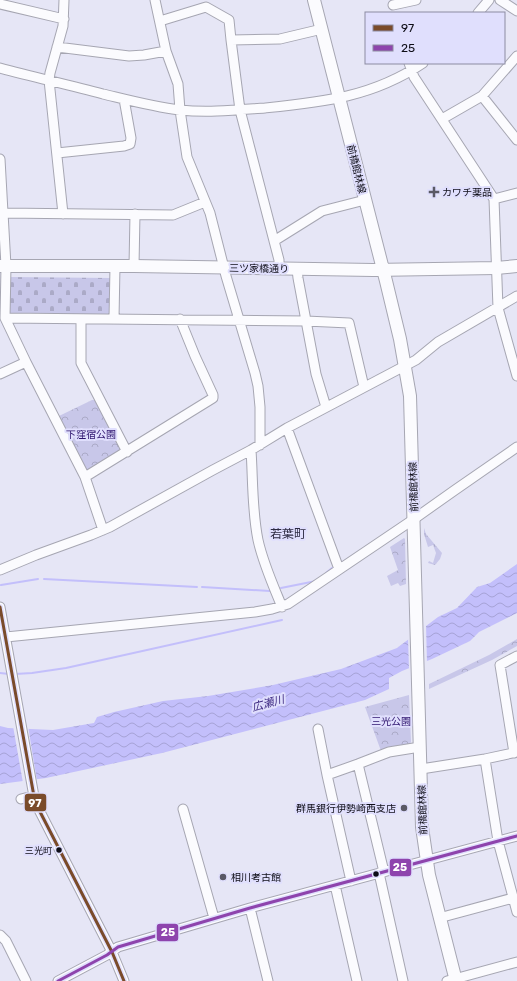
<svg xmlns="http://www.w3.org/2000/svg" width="517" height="981" font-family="Rubik,'Noto Sans JP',sans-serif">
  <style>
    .grass { fill: url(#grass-tufts) }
    .forest { fill: url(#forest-crowns) }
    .cemetery { fill: url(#cemetery-stones) }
    .water { fill: url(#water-waves) }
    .pier { fill: #e6e6f6 }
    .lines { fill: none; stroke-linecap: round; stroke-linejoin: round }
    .stream { stroke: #c3bffb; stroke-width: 2 }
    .minor-casing { stroke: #a6a6b2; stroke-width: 11 }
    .major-casing { stroke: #a6a6b2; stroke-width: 14 }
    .minor { stroke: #fbfbfe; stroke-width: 9 }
    .major { stroke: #fbfbfe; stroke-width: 12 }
    .bus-1-casing { stroke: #e0dffd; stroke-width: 6 }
    .bus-2-casing { stroke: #e0dffd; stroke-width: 6 }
    .bus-1 { stroke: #7a4b2a; stroke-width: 3 }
    .bus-2 { stroke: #8e44ad; stroke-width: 3 }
    .poi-dot { fill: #5a5965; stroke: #e0dffd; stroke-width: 1.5 }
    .bus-dot { fill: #0e0d17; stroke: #e0dffd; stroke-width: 1.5 }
    .labels { text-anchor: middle; stroke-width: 4; stroke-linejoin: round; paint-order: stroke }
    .bus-label { font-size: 9px; fill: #0e0d17; stroke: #e0dffd; text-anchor: end }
    .street-label { font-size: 10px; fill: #0e0d17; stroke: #e0dffd }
    .poi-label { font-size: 10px; fill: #0e0d17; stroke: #e0dffd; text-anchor: start }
    .park-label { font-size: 10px; fill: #2d136d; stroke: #e0dffd }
    .water-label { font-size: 11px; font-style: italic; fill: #3c2881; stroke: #e0dffd }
    .quarter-label { font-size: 12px; fill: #2d2b41; stroke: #e0dffd }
    .line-badge { stroke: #e0dffd; stroke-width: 1.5 }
    .badge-label { font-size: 11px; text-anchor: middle; font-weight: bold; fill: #fff }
  </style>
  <defs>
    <pattern id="grass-tufts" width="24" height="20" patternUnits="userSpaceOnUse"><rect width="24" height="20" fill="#c8c7e9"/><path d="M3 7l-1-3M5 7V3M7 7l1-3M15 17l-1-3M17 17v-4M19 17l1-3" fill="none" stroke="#abaac7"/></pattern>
    <pattern id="forest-crowns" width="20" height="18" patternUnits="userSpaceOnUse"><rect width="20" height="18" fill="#c8c7e9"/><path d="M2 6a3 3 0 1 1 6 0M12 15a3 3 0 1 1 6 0" fill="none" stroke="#abaac7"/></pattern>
    <pattern id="cemetery-stones" width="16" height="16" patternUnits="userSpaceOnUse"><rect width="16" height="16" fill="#c8c7e9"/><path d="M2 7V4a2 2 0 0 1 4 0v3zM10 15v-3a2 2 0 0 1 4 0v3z" fill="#abaac7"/></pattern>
    <pattern id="water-waves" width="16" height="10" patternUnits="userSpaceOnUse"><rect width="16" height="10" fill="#c3bffb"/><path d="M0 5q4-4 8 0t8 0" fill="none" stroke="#a6a3d6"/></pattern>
  </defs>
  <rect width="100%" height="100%" fill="#e6e6f6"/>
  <path class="grass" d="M424 528 426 534 442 553 440 559 435 565 428 563 429 561 433 563 436 553 433 545 428 547 424 534Z"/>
  <path class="forest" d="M92 400H96L122 449 121 453 86 471 59 420V416Z
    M404 538 405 539 406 584 400 586 398 583 391 586 387 576 398 570 390 547Z
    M517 639V646L492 660 429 689V684L489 655Z
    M409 695 411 742 409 745 381 751 365 707Z"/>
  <path class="cemetery" d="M10 277 111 278 110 315 9 316Z"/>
  <path class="water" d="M517 564V613L479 632 470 641 432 659 402 671 389 678V689L365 700 162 753 46 778 0 784V726L8 728 53 730 94 723 97 717 114 712 163 701 208 696 273 685 341 669 397 648 438 617 457 608 477 587 490 583Z"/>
  <path class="pier" d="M426 624 427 663 409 670 408 637Z
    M13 726H28L37 781 23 783Z"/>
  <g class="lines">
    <path class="stream" d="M326 573 332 568
      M44 579 197 587
      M1 585 38 579
      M202 587 270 591
      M281 588 316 581
      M0 673 9 674
      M15 674 32 673 66 668 282 620"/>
    <defs>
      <path id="minor" d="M155 0 166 51 178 84 180 110 187 157 210 213 226 276 255 373 258 386 260 407V445
        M500 0 517 11
        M0 4 64 19
        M393 5 416 0
        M478 13 489 0
        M160 21 206 7 229 20 231 40
        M57 47 129 56 144 55 166 51
        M409 63 414 77 494 199 498 308 517 376
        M0 68C34 77 69 85 103 94 128 100 154 107 180 110 208 113 237 110 265 108 323 102 373 97 423 63
        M482 96 517 140
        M442 119 482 96 517 56
        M57 153 124 146 130 144 131 138 124 99
        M0 159 6 266 5 318 26 362 85 477 103 530
        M494 199 517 193
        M4 213 173 215 205 202
        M63 214 49 80 50 73 63 26 64 0
        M274 241 322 211 365 200
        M134 266 135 214
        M279 268V260L240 110 231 40 280 39 322 29
        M297 269 298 278 316 374 326 407
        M5 318 306 321 349 323 364 387
        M81 319V363L127 452
        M114 319 115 266
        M0 374 26 362
        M287 428 339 569
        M251 450C253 480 252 511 258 540 263 563 273 585 282 607
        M85 477 213 398V395L195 356 180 319
        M0 570 36 555 91 535 110 527 213 470 251 450 287 428 416 360 438 342 517 296
        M0 607 35 802 112 952 124 981
        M6 637 255 612 272 609 288 604 414 519 455 490 517 447
        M318 729 327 775 351 881
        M514 753 500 665 517 656
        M485 759 498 841 517 912
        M358 764 384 872
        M421 769 485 759 517 752
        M327 775 358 764 389 752 420 747
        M21 799 33 796
        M183 809 214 918
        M379 873 403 981
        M335 885 357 981
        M250 908 268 981
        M439 918 513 898
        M0 935 6 941 26 981
        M58 981 107 955 118 947 250 908 517 836
        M447 981 517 962"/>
      <path id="major" d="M314 0 386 281 400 339 410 396 422 827 429 875 456 981
        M0 266H134L373 270 496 268 517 266"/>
    </defs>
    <use href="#minor" class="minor-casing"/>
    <use href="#major" class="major-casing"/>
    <use href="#minor" class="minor"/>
    <use href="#major" class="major"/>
    <defs>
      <path id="bus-1" d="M0 607 35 802 112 952 124 981"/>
      <path id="bus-2" d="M58 981 107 955 118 947 250 908 517 836"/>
    </defs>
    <use href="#bus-1" class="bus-1-casing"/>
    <use href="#bus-2" class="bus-2-casing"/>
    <use href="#bus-1" class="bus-1"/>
    <use href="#bus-2" class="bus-2"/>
  </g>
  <g class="poi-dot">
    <path d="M432 186h4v4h4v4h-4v4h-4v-4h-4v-4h4z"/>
    <circle cx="404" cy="808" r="4"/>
    <circle cx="223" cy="877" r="4"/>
  </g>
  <g class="bus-dot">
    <circle cx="59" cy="850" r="3.5"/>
    <circle cx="376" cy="874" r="3.5"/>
  </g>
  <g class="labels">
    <g class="bus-label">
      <text x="52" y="854">三光町</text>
    </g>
    <g class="street-label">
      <text transform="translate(357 169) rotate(76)" y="4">前橋館林線</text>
      <text transform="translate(259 268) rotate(1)" y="4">三ツ家橋通り</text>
      <text transform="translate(413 487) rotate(-92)" y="4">前橋館林線</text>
      <text transform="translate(422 810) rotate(-92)" y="4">前橋館林線</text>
    </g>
    <g class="poi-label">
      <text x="442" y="196">カワチ薬品</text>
      <text x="396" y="812" text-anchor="end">群馬銀行伊勢崎西支店</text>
      <text x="231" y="881">相川考古館</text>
    </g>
    <g class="park-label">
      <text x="91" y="438">下窪宿公園</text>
      <text x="391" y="725">三光公園</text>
    </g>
    <g class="water-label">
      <text transform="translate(268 703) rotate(-15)" y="4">広瀬川</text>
    </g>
    <g class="quarter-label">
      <text x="288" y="538">若葉町</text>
    </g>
  </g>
  <g class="line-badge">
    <rect x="24" y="793" width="23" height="19" rx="4" fill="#7a4b2a"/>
    <rect x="389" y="858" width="23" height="19" rx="4" fill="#8e44ad"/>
    <rect x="156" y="923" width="23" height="19" rx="4" fill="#8e44ad"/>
  </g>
  <g class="badge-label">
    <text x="35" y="807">97</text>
    <text x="400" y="871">25</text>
    <text x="168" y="936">25</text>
  </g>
  <rect x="365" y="12" width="140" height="52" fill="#e0dffd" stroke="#8c8ba1"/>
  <rect x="373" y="25" width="20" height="6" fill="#7a4b2a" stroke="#8c8ba1"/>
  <text x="401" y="32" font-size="12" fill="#0e0d17">97</text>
  <rect x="373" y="45" width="20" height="6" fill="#8e44ad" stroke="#8c8ba1"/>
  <text x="401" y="52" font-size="12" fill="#0e0d17">25</text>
</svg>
